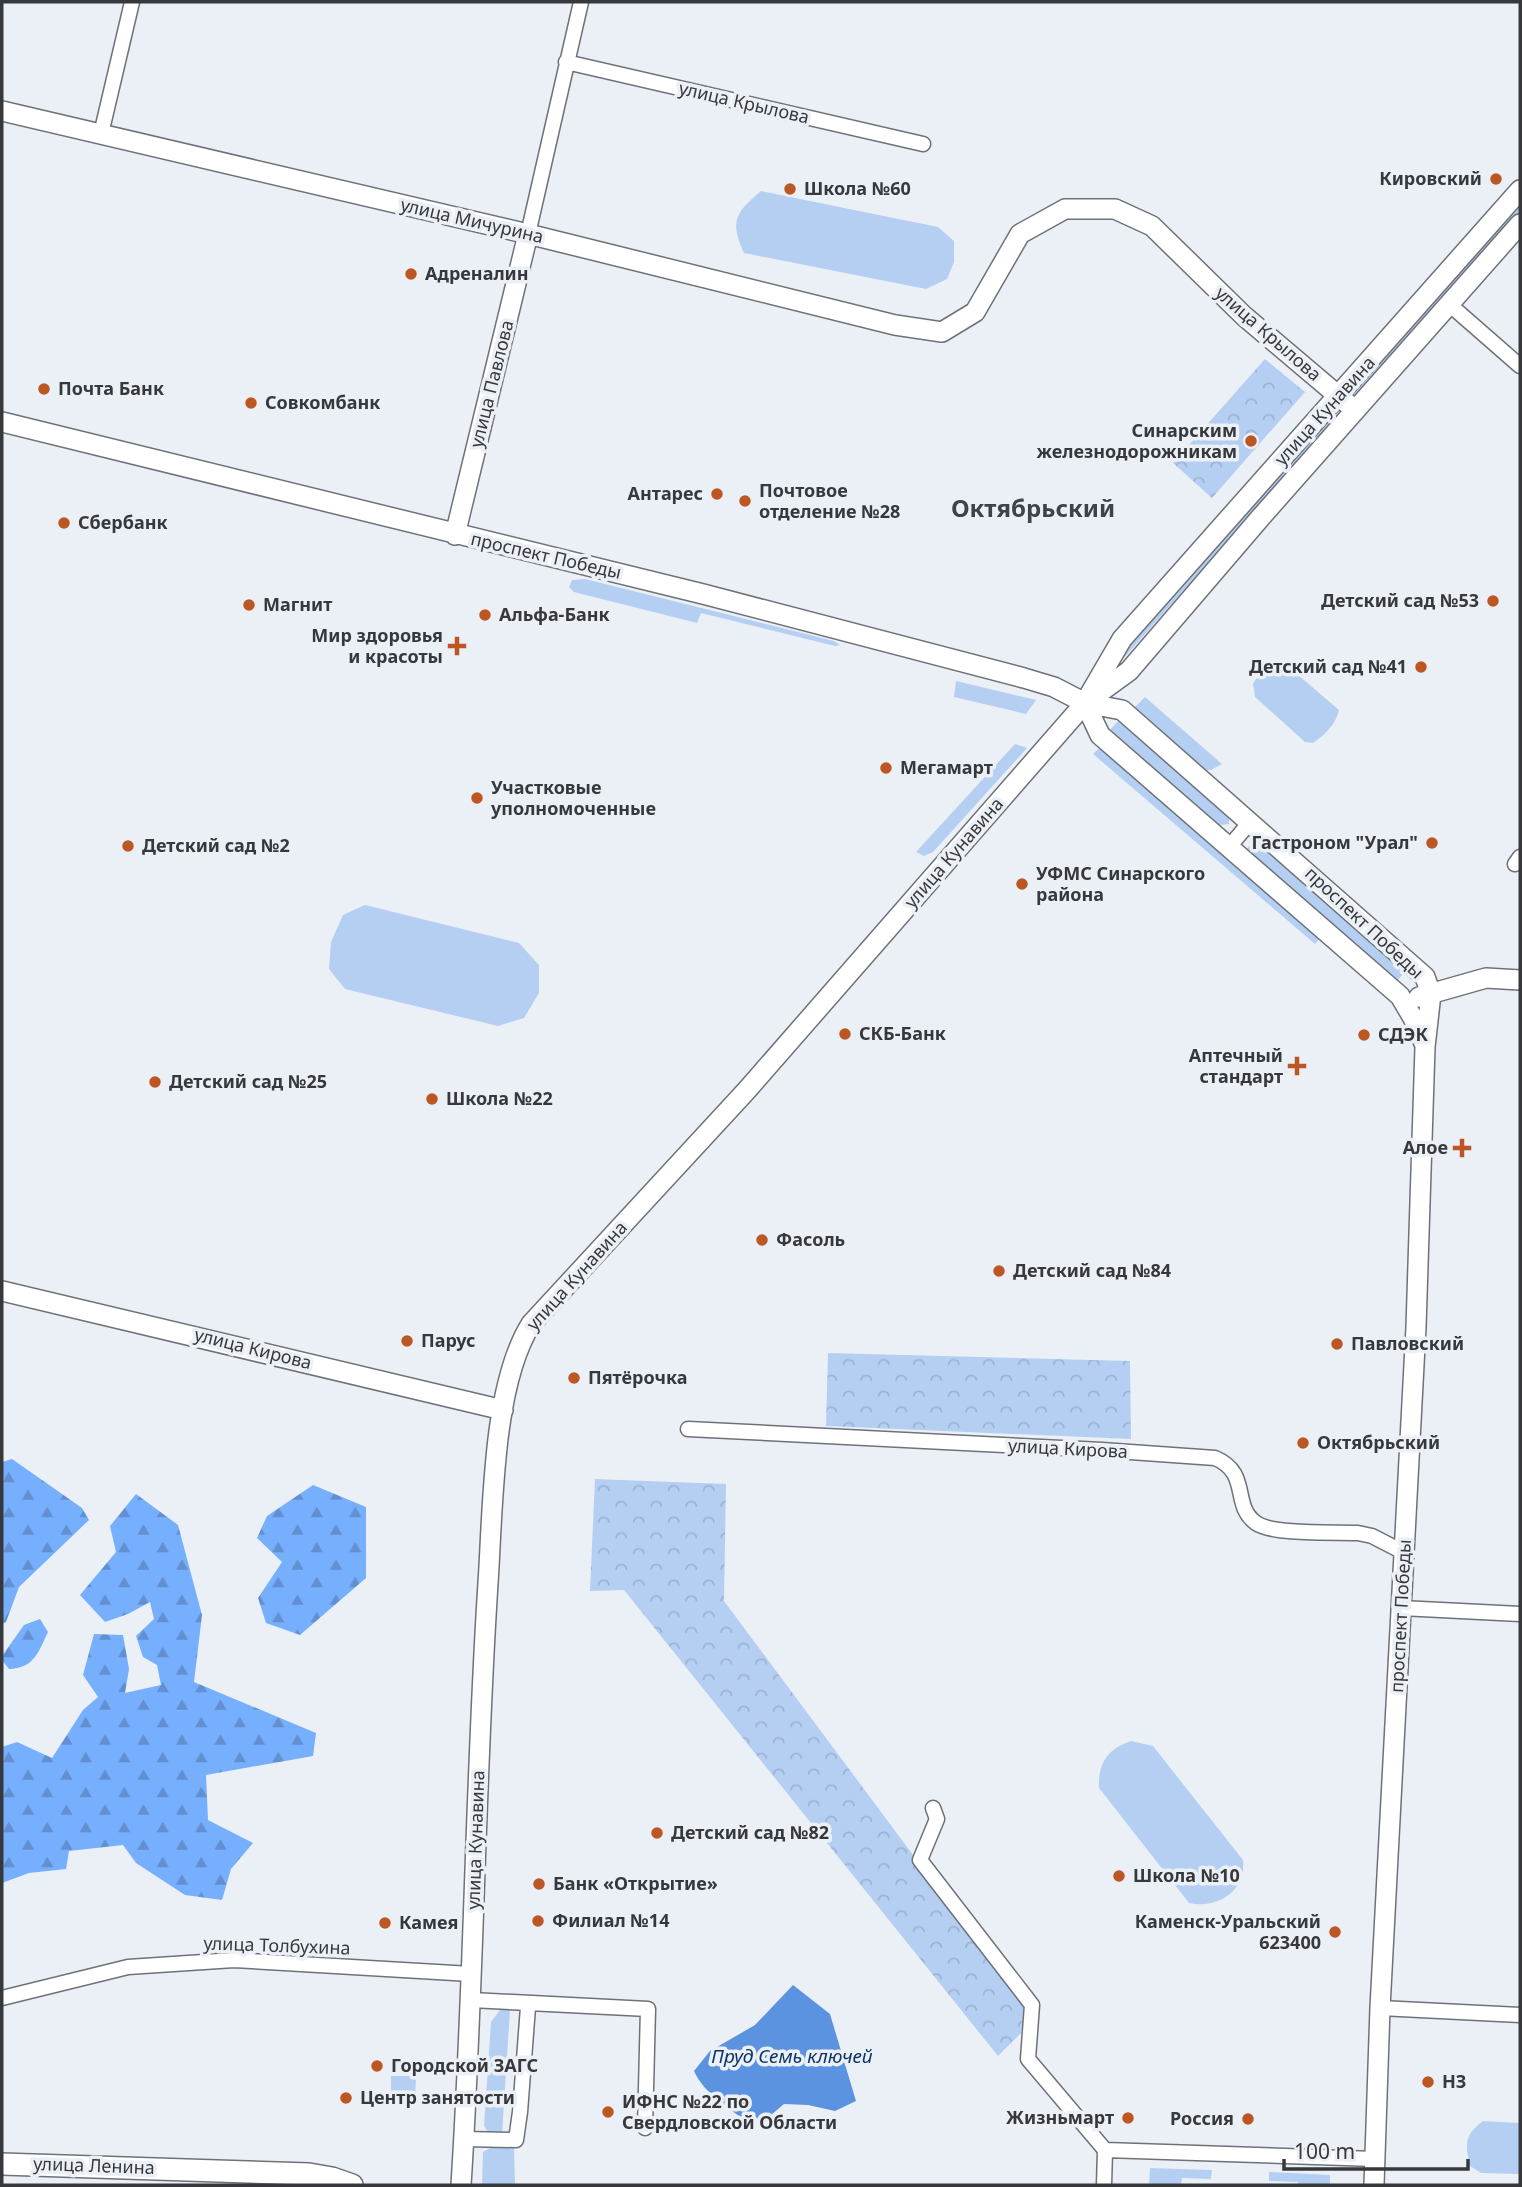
<svg xmlns="http://www.w3.org/2000/svg" width="1522" height="2187" font-family="'Noto Sans',sans-serif">
  <style>
    .green { fill: #b5cff3 }
    .forest { fill: url(#forest-firs) }
    .park { fill: url(#park-crowns) }
    .water { fill: #5b93e0 }
    .lines { fill: none; stroke-linecap: round; stroke-linejoin: round }
    .street-casing { stroke: #6e7278; stroke-width: 17 }
    .secondary-casing { stroke: #6e7278; stroke-width: 22 }
    .primary-casing { stroke: #6e7278; stroke-width: 24 }
    .street { stroke: #fff; stroke-width: 14 }
    .secondary { stroke: #fff; stroke-width: 19 }
    .primary { stroke: #fff; stroke-width: 21 }
    .poi-dot { fill: #bc5724; stroke: #ebf0f6; stroke-width: 2.5 }
    .labels { text-anchor: middle; stroke-width: 7; stroke-linejoin: round; paint-order: stroke }
    .street-label { font-size: 18px; fill: #37383b; stroke: #ebf0f6 }
    .poi-label { font-size: 18px; font-weight: bold; fill: #37383b; stroke: #ebf0f6; text-anchor: start }
    .water-label { font-size: 19px; font-style: italic; fill: #0e3465; stroke: #ebf0f6 }
    .district-label { font-size: 24px; font-weight: bold; fill: #3f4248; stroke: #ebf0f6 }
  </style>
  <defs>
    <pattern id="forest-firs" width="22" height="20" patternUnits="userSpaceOnUse" patternTransform="scale(1.75)"><rect width="22" height="20" fill="#76affe"/><path d="M5 1l3.5 6h-7zM16 11l3.5 6h-7z" fill="#628fcf"/></pattern>
    <pattern id="park-crowns" width="20" height="18" patternUnits="userSpaceOnUse" patternTransform="scale(1.75)"><rect width="20" height="18" fill="#b5cff3"/><path d="M2 6a3 3 0 1 1 6 0M12 15a3 3 0 1 1 6 0" fill="none" stroke="#9cb2d1"/></pattern>
  </defs>
  <rect width="100%" height="100%" fill="#ebf0f6"/>
  <path class="green" d="M761 191 938 227 954 241V262L947 279 926 289 744 253C729 221 736 212 761 191Z
    M1520 203V212L1354 396H1351L1350 393Z
    M1339 410 1340 413 1122 660 1118 657 1334 411Z
    M585 579 834 641 840 645 835 646 701 613 697 623 574 592 569 587 572 580Z
    M1283 662 1339 710C1336 724 1325 735 1313 743L1305 742 1255 697 1253 684C1261 671 1267 664 1283 662Z
    M956 681 1036 700 1026 714 954 697Z
    M1145 697 1222 764 1211 770H1203L1134 708Z
    M1119 720 1229 815V824L1220 825 1110 730Z
    M1015 744 1027 748 933 852 924 856 916 852Z
    M1102 745 1322 936 1315 944 1093 754Z
    M1255 839 1405 972 1397 981 1247 849Z
    M365 905 519 943 539 965V993L524 1018 498 1026 345 989 329 969 331 942 343 915Z
    M1131 1741 1153 1746 1243 1860C1246 1892 1217 1909 1189 1903L1099 1788C1098 1764 1107 1749 1131 1741Z
    M500 2010H510L502 2135 489 2134 484 2126 491 2022Z
    M391 2076H416L415 2101 395 2100V2095H391Z
    M1483 2121 1520 2123V2174L1481 2173 1470 2166C1465 2145 1464 2135 1483 2121Z
    M495 2145 514 2146 515 2185H482L483 2152Z
    M1150 2168 1212 2170 1211 2179 1182 2178 1181 2185H1149Z
    M1269 2172 1330 2175V2185H1298V2182L1269 2181Z"/>
  <path class="forest" d="M12 1459 82 1508 89 1520 19 1587 6 1622 2 1624V1462Z
    M313 1485 366 1507V1578L300 1635 266 1623 258 1598 282 1562 257 1538 267 1516Z
    M136 1494 178 1525 202 1615 194 1682 316 1733 313 1756 206 1775 208 1820 253 1843 231 1869 222 1900 185 1895 136 1863 123 1845 69 1851 66 1869 29 1873 2 1883V1747L17 1742 52 1758 83 1710 98 1697 83 1675 94 1634 123 1635 129 1669 125 1693 161 1685 157 1665 143 1657 136 1636 154 1619 150 1602 128 1614 105 1622 80 1595 116 1552 110 1526Z
    M40 1619 48 1632C38 1653 34 1668 9 1669L2 1660V1656L24 1625Z"/>
  <path class="park" d="M1265 359 1305 392 1212 498 1173 463Z
    M828 1353 1130 1361 1131 1439 826 1426Z
    M595 1479 726 1484 724 1601 1024 2004 1021 2033 998 2056 624 1590 590 1591Z"/>
  <path class="water" d="M793 1985 830 2014 856 2101 835 2111 808 2105 784 2104 771 2115 746 2121C727 2107 704 2093 694 2071L710 2051 755 2025Z"/>
  <g class="lines">
    <defs>
      <path id="street" d="M566 62 923 144
        M101 134 132 2
        M528 234 581 2
        M1449 304 1520 366
        M1229 847 1251 821
        M1515 864 1520 857
        M688 1429 1102 1450 1215 1458C1251 1473 1231 1505 1256 1523 1273 1535 1335 1532 1358 1533L1372 1536 1403 1552
        M1401 1608 1520 1614
        M933 1808 937 1819 920 1860 1032 2005 1028 2059 1105 2150
        M2 1998 128 1967 234 1960 471 1974
        M471 2000 648 2009 645 2128
        M1380 2008 1520 2015
        M464 2139 516 2140 520 2112 528 2007
        M1105 2150 1375 2159
        M1104 2185 1105 2150"/>
      <path id="secondary" d="M2 111 528 234 895 325 942 332 975 312 1020 234 1065 209H1115L1152 226 1244 316 1355 410
        M2 422 703 594 1024 678 1054 687 1085 703 1122 710 1425 977 1431 994 1425 1047 1416 1327 1380 2008 1374 2185
        M455 535 528 234
        M1087 699 1122 639 1520 190
        M1085 703 1100 735 1400 996 1413 1018 1424 1043
        M1419 997 1486 978 1520 980
        M2 1291 503 1410
        M461 2185C474 1985 475 1784 488 1583 493 1510 492 1386 531 1324L747 1090 1085 703 1129 671 1261 517 1520 224"/>
      <path id="primary" d="M2 2164 309 2174 332 2178 352 2185"/>
    </defs>
    <use href="#street" class="street-casing"/>
    <use href="#secondary" class="secondary-casing"/>
    <use href="#primary" class="primary-casing"/>
    <use href="#street" class="street"/>
    <use href="#secondary" class="secondary"/>
    <use href="#primary" class="primary"/>
  </g>
  <g class="poi-dot">
    <circle cx="1496" cy="179" r="7"/>
    <circle cx="790" cy="189" r="7"/>
    <circle cx="411" cy="274" r="7"/>
    <circle cx="44" cy="389" r="7"/>
    <circle cx="251" cy="403" r="7"/>
    <circle cx="1251" cy="441" r="7"/>
    <circle cx="717" cy="494" r="7"/>
    <circle cx="745" cy="501" r="7"/>
    <circle cx="64" cy="523" r="7"/>
    <circle cx="1493" cy="601" r="7"/>
    <circle cx="249" cy="605" r="7"/>
    <circle cx="485" cy="615" r="7"/>
    <path d="M453.5 635.5h7v7h7v7h-7v7h-7v-7h-7v-7h7z"/>
    <circle cx="1421" cy="667" r="7"/>
    <circle cx="886" cy="768" r="7"/>
    <circle cx="477" cy="798" r="7"/>
    <circle cx="1432" cy="843" r="7"/>
    <circle cx="128" cy="846" r="7"/>
    <circle cx="1022" cy="884" r="7"/>
    <circle cx="845" cy="1034" r="7"/>
    <circle cx="1364" cy="1035" r="7"/>
    <path d="M1293.5 1055.5h7v7h7v7h-7v7h-7v-7h-7v-7h7z"/>
    <circle cx="155" cy="1082" r="7"/>
    <circle cx="432" cy="1099" r="7"/>
    <path d="M1458.5 1137.5h7v7h7v7h-7v7h-7v-7h-7v-7h7z"/>
    <circle cx="762" cy="1240" r="7"/>
    <circle cx="999" cy="1271" r="7"/>
    <circle cx="407" cy="1341" r="7"/>
    <circle cx="1337" cy="1344" r="7"/>
    <circle cx="574" cy="1378" r="7"/>
    <circle cx="1303" cy="1443" r="7"/>
    <circle cx="657" cy="1833" r="7"/>
    <circle cx="1119" cy="1876" r="7"/>
    <circle cx="539" cy="1884" r="7"/>
    <circle cx="538" cy="1921" r="7"/>
    <circle cx="385" cy="1923" r="7"/>
    <circle cx="1335" cy="1932" r="7"/>
    <circle cx="377" cy="2066" r="7"/>
    <circle cx="1428" cy="2082" r="7"/>
    <circle cx="346" cy="2098" r="7"/>
    <circle cx="608" cy="2112" r="7"/>
    <circle cx="1128" cy="2118" r="7"/>
    <circle cx="1248" cy="2119" r="7"/>
  </g>
  <g class="labels">
    <g class="street-label">
      <text transform="translate(744 103) rotate(13)" y="6">улица Крылова</text>
      <text transform="translate(472 221) rotate(13)" y="6">улица Мичурина</text>
      <text transform="translate(1268 334) rotate(41)" y="6">улица Крылова</text>
      <text transform="translate(492 384) rotate(-76)" y="6">улица Павлова</text>
      <text transform="translate(1325 411) rotate(-48)" y="6">улица Кунавина</text>
      <text transform="translate(546 556) rotate(13)" y="6">проспект Победы</text>
      <text transform="translate(954 853) rotate(-49)" y="6">улица Кунавина</text>
      <text transform="translate(1364 923) rotate(43)" y="6">проспект Победы</text>
      <text transform="translate(577 1276) rotate(-48)" y="6">улица Кунавина</text>
      <text transform="translate(253 1349) rotate(14)" y="6">улица Кирова</text>
      <text transform="translate(1068 1449) rotate(3)" y="6">улица Кирова</text>
      <text transform="translate(1401 1616) rotate(-87)" y="6">проспект Победы</text>
      <text transform="translate(476 1840) rotate(-88)" y="6">улица Кунавина</text>
      <text transform="translate(277 1946) rotate(2)" y="6">улица Толбухина</text>
      <text transform="translate(94 2166) rotate(2)" y="6">улица Ленина</text>
    </g>
    <g class="poi-label">
      <text x="1482" y="185" text-anchor="end">Кировский</text>
      <text x="804" y="195">Школа №60</text>
      <text x="425" y="280">Адреналин</text>
      <text x="58" y="395">Почта Банк</text>
      <text x="265" y="409">Совкомбанк</text>
      <text x="1237" y="437" text-anchor="end">Синарским<tspan x="1237" dy="21">железнодорожникам</tspan></text>
      <text x="759" y="497">Почтовое<tspan x="759" dy="21">отделение №28</tspan></text>
      <text x="703" y="500" text-anchor="end">Антарес</text>
      <text x="78" y="529">Сбербанк</text>
      <text x="1479" y="607" text-anchor="end">Детский сад №53</text>
      <text x="263" y="611">Магнит</text>
      <text x="499" y="621">Альфа-Банк</text>
      <text x="443" y="642" text-anchor="end">Мир здоровья<tspan x="443" dy="21">и красоты</tspan></text>
      <text x="1407" y="673" text-anchor="end">Детский сад №41</text>
      <text x="900" y="774">Мегамарт</text>
      <text x="491" y="794">Участковые<tspan x="491" dy="21">уполномоченные</tspan></text>
      <text x="1418" y="849" text-anchor="end">Гастроном "Урал"</text>
      <text x="142" y="852">Детский сад №2</text>
      <text x="1036" y="880">УФМС Синарского<tspan x="1036" dy="21">района</tspan></text>
      <text x="859" y="1040">СКБ-Банк</text>
      <text x="1378" y="1041">СДЭК</text>
      <text x="1283" y="1062" text-anchor="end">Аптечный<tspan x="1283" dy="21">стандарт</tspan></text>
      <text x="169" y="1088">Детский сад №25</text>
      <text x="446" y="1105">Школа №22</text>
      <text x="1448" y="1154" text-anchor="end">Алое</text>
      <text x="776" y="1246">Фасоль</text>
      <text x="1013" y="1277">Детский сад №84</text>
      <text x="421" y="1347">Парус</text>
      <text x="1351" y="1350">Павловский</text>
      <text x="588" y="1384">Пятёрочка</text>
      <text x="1317" y="1449">Октябрьский</text>
      <text x="671" y="1839">Детский сад №82</text>
      <text x="1133" y="1882">Школа №10</text>
      <text x="553" y="1890">Банк «Открытие»</text>
      <text x="552" y="1927">Филиал №14</text>
      <text x="1321" y="1928" text-anchor="end">Каменск-Уральский<tspan x="1321" dy="21">623400</tspan></text>
      <text x="399" y="1929">Камея</text>
      <text x="391" y="2072">Городской ЗАГС</text>
      <text x="1442" y="2088">НЗ</text>
      <text x="360" y="2104">Центр занятости</text>
      <text x="622" y="2108">ИФНС №22 по<tspan x="622" dy="21">Свердловской Области</tspan></text>
      <text x="1114" y="2124" text-anchor="end">Жизньмарт</text>
      <text x="1234" y="2125" text-anchor="end">Россия</text>
    </g>
    <g class="water-label">
      <text x="792" y="2063">Пруд Семь ключей</text>
    </g>
    <g class="district-label">
      <text x="1033" y="517">Октябрьский</text>
    </g>
  </g>
  <rect width="1522" height="2187" fill="none" stroke="#37383b" stroke-width="7"/>
  <path d="M1284 2159v10h184v-10" fill="none" stroke="#37383b" stroke-width="3.5"/>
  <text x="1294" y="2159" font-size="21" fill="#37383b" stroke="#ebf0f6" stroke-width="5" paint-order="stroke">100 m</text>
</svg>
